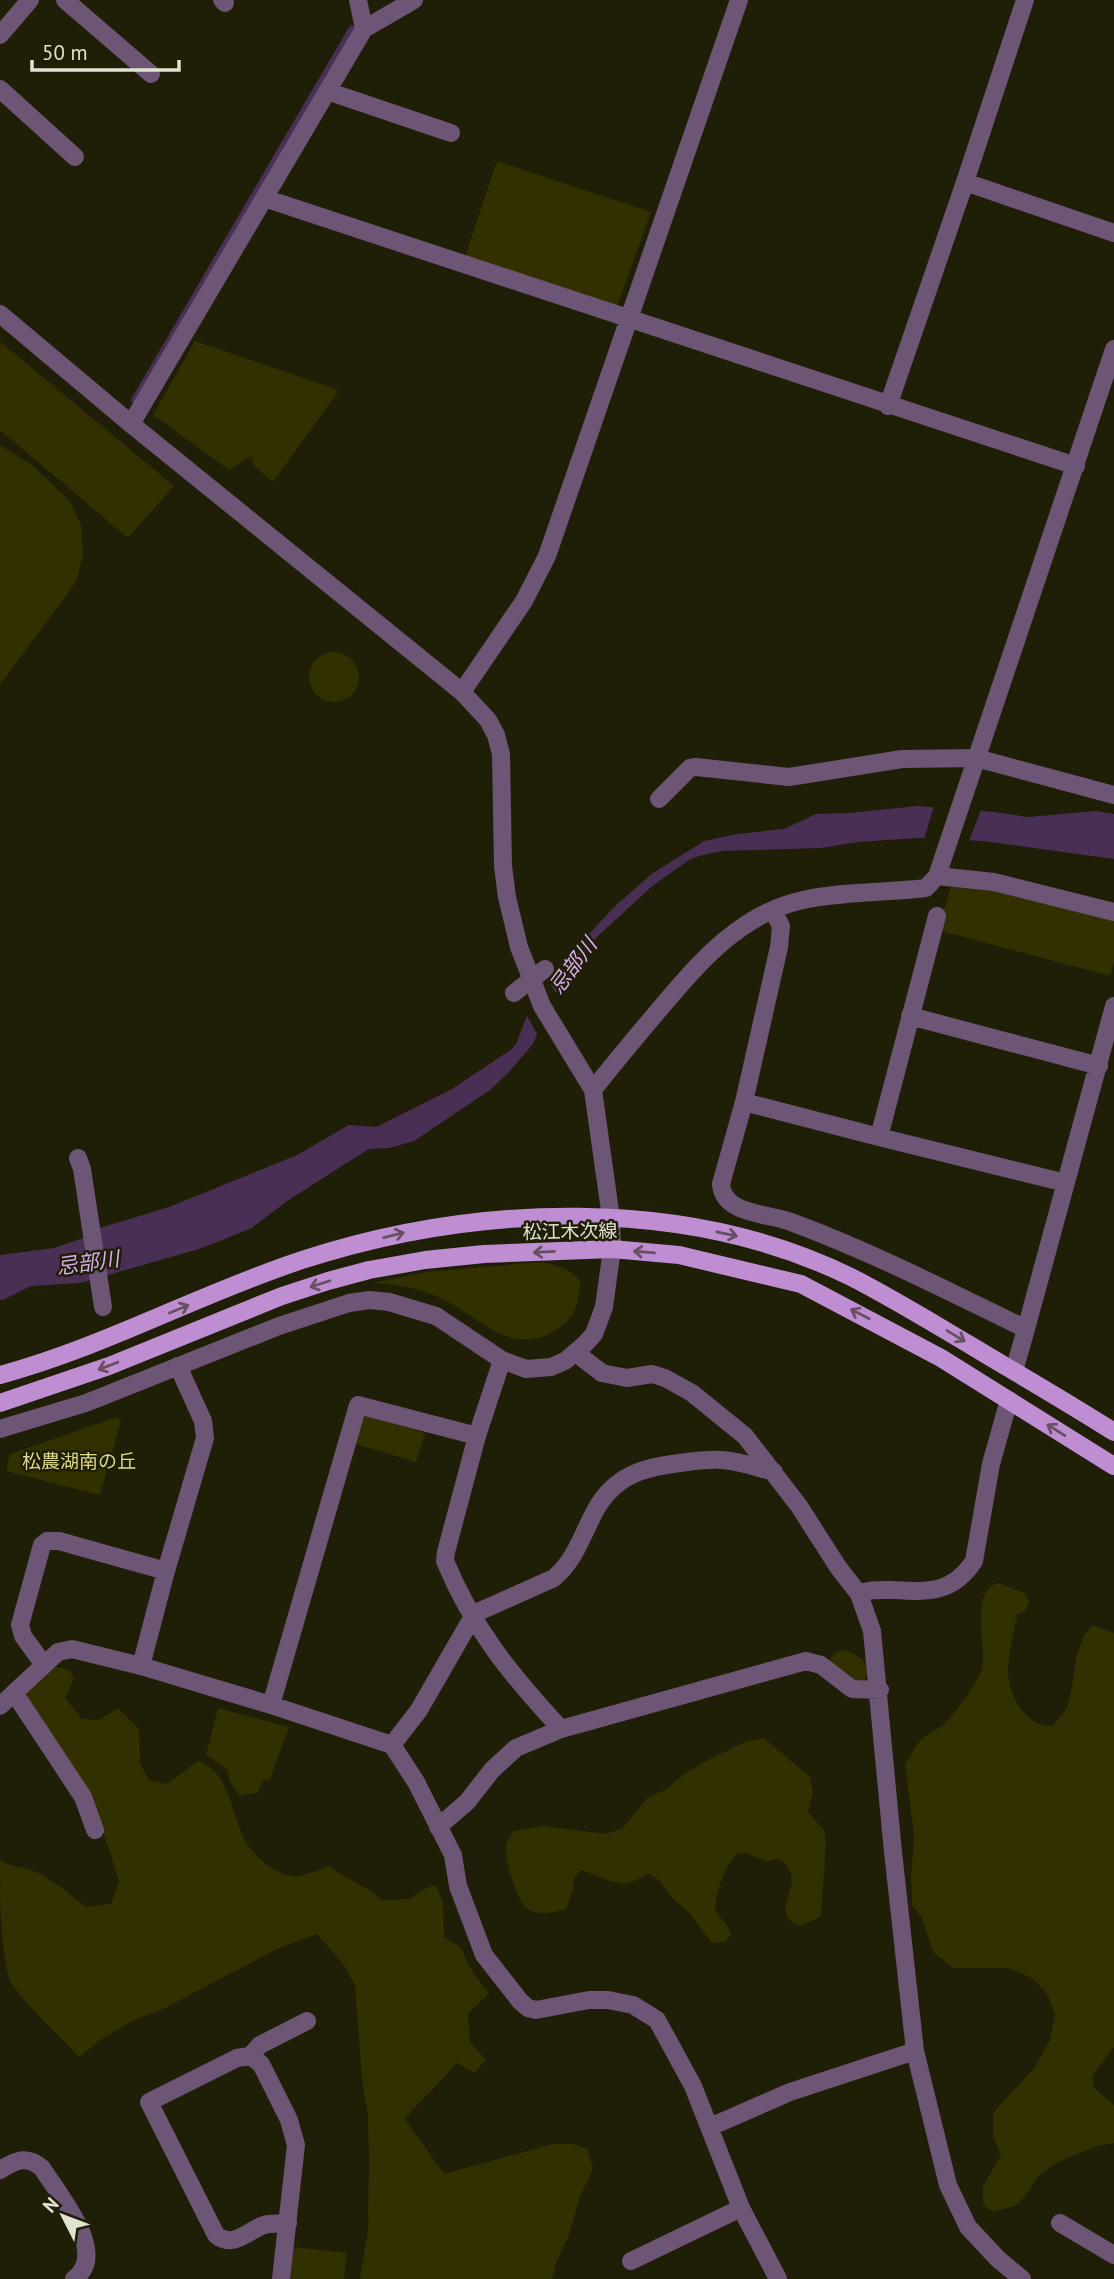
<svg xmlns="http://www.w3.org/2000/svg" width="1114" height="2279" font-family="'PT Sans','Noto Sans JP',sans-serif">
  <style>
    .green { fill: #323001 }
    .water { fill: #4a2f54 }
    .pier { fill: #1f1e06 }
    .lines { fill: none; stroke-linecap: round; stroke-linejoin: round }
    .stream { stroke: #4a2f54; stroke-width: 6 }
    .minor { stroke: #6d5576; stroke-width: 18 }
    .tertiary { stroke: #6d5576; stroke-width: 18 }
    .primary { stroke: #bf8dd2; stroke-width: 18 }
    .oneway { stroke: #675062 }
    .labels { text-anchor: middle; stroke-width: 5; stroke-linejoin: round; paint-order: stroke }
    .street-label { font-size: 19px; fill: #e2e2d3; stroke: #1f1e06 }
    .park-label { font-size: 19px; fill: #dcda8a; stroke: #1f1e06 }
    .water-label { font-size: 21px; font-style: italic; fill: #dbaded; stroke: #1f1e06 }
  </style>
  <rect width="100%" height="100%" fill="#1f1e06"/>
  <path class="green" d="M497 161 651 212 618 304 612 308 465 257Z
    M195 341 336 389 338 392 273 482 255 467 251 456 229 470 153 415Z
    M0 343H2L174 486 128 538 0 430Z
    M0 445 33 466 70 501 81 525 83 555 76 582 0 685Z
    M309 677a25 25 0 1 1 50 0a25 25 0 1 1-50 0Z
    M952 883 993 891 1114 920V961L1110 976 938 930Z
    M541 1262C558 1266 571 1268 581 1282 577 1306 576 1319 553 1332 506 1358 473 1309 431 1294 412 1287 392 1284 372 1283L426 1272Z
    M362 1414 425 1433 416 1462 353 1443Z
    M117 1417 121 1421 100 1495 6 1471 10 1454Z
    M998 1583 1025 1593 1029 1601 1026 1610 1017 1615C1014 1633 1009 1651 1008 1669 1008 1696 1025 1726 1053 1726 1058 1719 1066 1711 1068 1703 1077 1676 1072 1647 1092 1625L1114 1633V2047L1092 2076 1094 2088 1114 2105V2143L1097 2146 1058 2162 1038 2176 1026 2195 1015 2206 993 2212 983 2205V2186L1001 2155 993 2136V2113L1034 2068 1050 2040 1055 2015 1048 1995 1032 1978 1008 1968H953L933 1952 922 1918 912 1905 911 1878 914 1836 905 1764C910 1757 914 1748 920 1741 926 1734 935 1731 942 1726 952 1718 980 1679 982 1668 987 1644 969 1591 998 1583Z
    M846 1650 862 1659 868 1667 865 1681 857 1684 830 1663 831 1657 837 1652Z
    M59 1667 69 1670 74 1678 65 1698 82 1719 99 1720 118 1708 139 1729 140 1763 149 1780 167 1784 198 1761C228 1772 230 1805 241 1832 248 1851 271 1873 292 1876 302 1878 319 1869 329 1866 346 1879 366 1886 382 1900L409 1899 424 1889 436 1885 443 1903 444 1937 460 1947 473 1973 489 1993 468 2014 470 2042 486 2060 474 2073 457 2063C440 2083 421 2099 405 2119L444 2174 552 2144H573L587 2149 593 2168 580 2197 568 2238 556 2263 552 2279H360L368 2230 369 2160 368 2116 362 2078 355 1985 343 1964 317 1934 277 1949 165 2008 132 2021 102 2039 79 2057C63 2039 17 1997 9 1979 0 1943 0 1898 0 1859 12 1869 18 1865 31 1870 51 1877 69 1894 86 1907L111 1904 119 1881 102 1828 25 1697V1691L50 1668Z
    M218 1708 289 1727 270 1779 262 1781 258 1793 239 1795 229 1780 228 1770 206 1755Z
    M764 1738 810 1777 813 1793 808 1812 824 1830 826 1842 821 1916 804 1925 797 1926C792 1922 788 1920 786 1913 783 1897 800 1884 786 1865 780 1857 774 1858 767 1862 759 1859 748 1852 740 1853 728 1855 715 1895 715 1907 716 1918 729 1922 731 1935L725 1942 712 1943 690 1914 671 1897 660 1881 650 1874C642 1875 637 1881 629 1883 613 1886 596 1874 581 1870L574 1878 573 1890 566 1909C554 1912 539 1917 528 1909 517 1902 504 1859 506 1846 506 1842 511 1835 514 1831L545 1826 606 1834 623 1828 648 1797 665 1790 684 1774 710 1759 747 1741Z
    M293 2247 347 2253 344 2279H289Z"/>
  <path class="water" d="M917 806 994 812 1028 817 1096 811 1114 814V859L983 841 917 838 858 842 821 848 722 851 699 856 689 860 651 887 595 939 578 966 557 990 533 1044 509 1072 490 1090 414 1141 389 1148 369 1149 290 1199 250 1229 199 1249 80 1283 31 1286 3 1300 0 1299V1255L54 1248 83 1238 100 1228 169 1207 297 1155 349 1125 376 1127 452 1089 512 1049 517 1042 530 1007 571 961 590 933 614 907 653 873 704 841 737 834 784 829 816 814 850 813Z"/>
  <path class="pier" d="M935 803 982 807 968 844 923 842Z
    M549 981 558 997 540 1039 524 1011 526 1005Z"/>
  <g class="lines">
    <path class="stream" d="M134 400 352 28"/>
    <path class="minor" d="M65 0 151 74
      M222 0 225 3
      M358 0 364 29
      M0 35 30 0
      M0 89 75 157
      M327 91 451 133
      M965 182 1025 0
      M264 198 1076 466
      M888 406 965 182 1114 233
      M131 424 364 29 414 0
      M462 692 524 601 547 556 739 0
      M659 799 690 768 696 767 789 777 902 759 976 758 1114 795
      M937 876 994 882 1114 912
      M773 911 781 926 779 947 744 1102 879 1137
      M937 916 879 1137 1066 1183
      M514 993 545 969
      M910 1016 1099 1066
      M744 1102 721 1184C723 1215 768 1213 791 1222 872 1252 948 1291 1026 1329L1114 1006
      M78 1158 82 1169 103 1307
      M576 1353 602 1373 627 1378 652 1374 665 1378 692 1393 745 1436 799 1506 838 1567 859 1594 872 1631 893 1852 915 2051 948 2185 968 2227 998 2259 1022 2279
      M1014 1371 1026 1329
      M477 1436 446 1552 445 1561C473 1629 512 1676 561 1729
      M859 1594C870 1589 879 1590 892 1590 928 1592 952 1594 974 1561L991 1464 1009 1400
      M44 1665 58 1652 72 1649 141 1666 166 1571 205 1438 203 1421 178 1366
      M141 1666 271 1705 392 1745 416 1782 453 1855 458 1886 484 1955 520 2001 528 2008 536 2010 589 2000H608L633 2005 657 2020 693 2086 741 2208 778 2279
      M15 1694 83 1797 95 1830
      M271 1705 358 1405 477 1436 502 1360
      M0 1706 44 1665 23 1636 20 1625 42 1545 47 1541H59L166 1571
      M392 1745 419 1710 472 1618 478 1612 554 1578C576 1559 582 1535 595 1511 614 1476 643 1467 680 1463 694 1461 708 1459 722 1460 740 1461 758 1468 774 1472
      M438 1827 467 1802 492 1770 516 1748 561 1729 806 1661 821 1665 852 1689 880 1690
      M250 2056 260 2045 307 2021
      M710 2127 790 2092 915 2051
      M0 2170C16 2160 27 2155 42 2168 58 2194 110 2254 74 2279
      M1060 2223 1114 2255
      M631 2261 741 2208
      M281 2279 296 2145 289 2120 261 2064 250 2056 237 2058 149 2102 216 2235C233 2249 247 2231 264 2225 271 2223 280 2224 288 2223"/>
    <path class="tertiary" d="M0 314 131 424 462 692 488 720 496 735 501 754 503 866 507 897 519 947 542 1006 593 1090 611 1218 612 1249 604 1307 594 1334 585 1344 565 1361 551 1367 526 1369 502 1360 436 1316 389 1302 370 1300 349 1303 279 1326 86 1403 0 1429
      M593 1090C614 1063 636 1037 658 1011 698 964 739 914 803 900 844 891 885 893 926 888L937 876 1114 349"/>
    <path class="primary" d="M0 1375C104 1347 199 1294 302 1260 475 1204 684 1195 851 1277 892 1298 931 1322 970 1345 1018 1374 1067 1402 1114 1432
      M0 1403 109 1366 282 1296 328 1281 369 1270 425 1260 484 1254 612 1249 679 1255 801 1284 941 1358 1114 1466"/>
  </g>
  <defs><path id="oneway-shaft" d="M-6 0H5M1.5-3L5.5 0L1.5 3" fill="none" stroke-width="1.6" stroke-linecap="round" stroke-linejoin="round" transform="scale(1.75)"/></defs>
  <g class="oneway">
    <use href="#oneway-shaft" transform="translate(727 1234) rotate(12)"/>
    <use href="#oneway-shaft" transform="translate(394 1235) rotate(-14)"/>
    <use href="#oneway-shaft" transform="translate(544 1252) rotate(177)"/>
    <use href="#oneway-shaft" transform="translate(644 1252) rotate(-175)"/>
    <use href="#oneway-shaft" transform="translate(320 1284) rotate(162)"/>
    <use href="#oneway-shaft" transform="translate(179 1309) rotate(-22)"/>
    <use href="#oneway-shaft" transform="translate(860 1314) rotate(-153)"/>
    <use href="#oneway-shaft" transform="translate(956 1336) rotate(31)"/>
    <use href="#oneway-shaft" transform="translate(108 1366) rotate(159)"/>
    <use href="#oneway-shaft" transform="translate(1056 1430) rotate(-148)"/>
  </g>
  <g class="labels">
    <g class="street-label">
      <text transform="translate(570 1231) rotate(-1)" y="7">松江木次線</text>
    </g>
    <g class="park-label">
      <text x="79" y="1468">松農湖南の丘</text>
    </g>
    <g class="water-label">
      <text transform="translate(573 966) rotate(-53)" y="7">忌部川</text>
      <text transform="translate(88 1263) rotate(-8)" y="7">忌部川</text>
    </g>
  </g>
  <g transform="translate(63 2216) rotate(312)" stroke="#1f1e06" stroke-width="5" paint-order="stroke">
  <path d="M0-5L12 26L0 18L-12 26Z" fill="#e2e2d3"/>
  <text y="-10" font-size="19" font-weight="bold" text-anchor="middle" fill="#e2e2d3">N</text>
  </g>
  <path d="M32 60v10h147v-10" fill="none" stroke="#e2e2d3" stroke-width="3.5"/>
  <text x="42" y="60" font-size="21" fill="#e2e2d3" stroke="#1f1e06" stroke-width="5" paint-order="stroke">50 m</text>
</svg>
